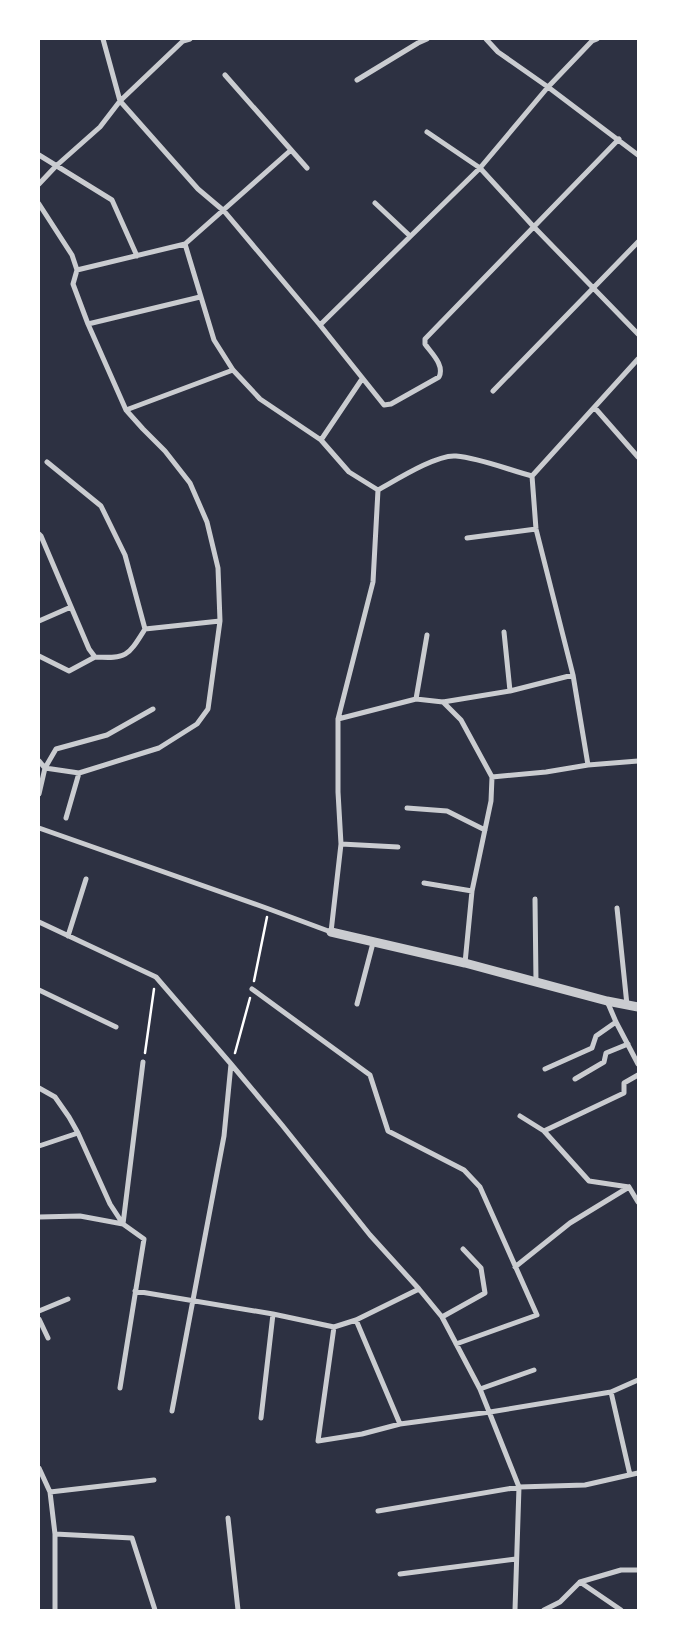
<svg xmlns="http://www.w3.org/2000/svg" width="677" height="1649" font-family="Overpass,sans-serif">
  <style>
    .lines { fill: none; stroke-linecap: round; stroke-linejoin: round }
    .path { stroke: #fff; stroke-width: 2.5 }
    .minor { stroke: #caccd0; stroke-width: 5 }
    .tertiary { stroke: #caccd0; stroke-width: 9 }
  </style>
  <rect width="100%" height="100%" fill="#2d3142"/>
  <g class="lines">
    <path class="path" d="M254 981 267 917
      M145 1053 154 989
      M235 1053 250 998"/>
    <path class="minor" d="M103 39 120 101 198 189 224 211 320 325 384 405 391 404 439 377C445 365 431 353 425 344V339L619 139
      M486 39 498 52 548 87 638 155
      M225 75 307 168
      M357 80 418 43 427 39
      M427 132 480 168 533 226 638 334
      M39 155 112 200 137 256
      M39 184 56 166 100 127 120 101 183 41 190 39
      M375 203 410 236
      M39 204 72 255 77 270 73 284 88 324 126 410 143 429 165 451 190 483 207 522 218 568 220 621 208 709 197 724 159 748 79 773 45 768
      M185 244 214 340 233 370 260 399 321 440 349 472 378 490
      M77 270 185 244 291 150
      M88 324 200 297
      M320 325 480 168 548 87 592 41 597 39
      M493 391 638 242
      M595 408 638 457
      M126 410 233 370
      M321 440 362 379
      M47 462 101 506 125 555 145 629
      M532 476 536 529 573 675 588 765
      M532 476 638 359
      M378 490C396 480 437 454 456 456 480 458 509 470 532 476
      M39 534 41 536 89 649 95 657C127 659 128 656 145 629L220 621
      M467 538 536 529
      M39 621 71 607
      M504 632 510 691
      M39 656 69 671 95 657
      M416 699 427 635
      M443 702 461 720 492 777 491 801 472 891 465 963
      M338 719 416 699 443 702 510 691 573 675
      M39 761 45 768
      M492 777 546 772 588 765 638 761
      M39 794 45 768 56 749 107 735 153 709
      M407 808 447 811 485 830
      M66 818 79 773
      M39 828 269 909 331 932 341 844 338 792V719L373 582 378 490
      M341 844 398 847
      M424 883 472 891
      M535 899 536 982
      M617 908 627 1005
      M39 922 156 977 231 1064 282 1125 370 1235 419 1289 442 1317 480 1389 519 1487 515 1610
      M68 936 86 879
      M252 989 370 1075 388 1131 464 1170 480 1187 537 1315 456 1344
      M39 990 116 1027
      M607 1001 616 1022 638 1064
      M357 1004 373 943
      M545 1069 592 1048 596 1036 616 1022
      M575 1079 604 1062 606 1053 628 1044
      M39 1088 55 1097 69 1117 78 1133 110 1204 123 1224 144 1239 120 1388
      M520 1116 544 1131 589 1181 629 1187
      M544 1131 624 1093V1083L638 1075
      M39 1146 78 1133
      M629 1187 638 1202
      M39 1217 80 1216 123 1224
      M123 1224 143 1062
      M515 1267 570 1223 629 1187
      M135 1291 273 1314 334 1327 356 1320 419 1289
      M39 1311 68 1299
      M442 1317 485 1293 481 1268 463 1249
      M39 1319 48 1338
      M356 1320 400 1424
      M334 1327 318 1441 362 1434 400 1424 490 1412 611 1392 638 1380
      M480 1389 534 1370
      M611 1392 630 1475
      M172 1411 224 1136 231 1064
      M261 1418 273 1314
      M39 1468 50 1492 55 1534V1610
      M50 1492 154 1480
      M378 1511 519 1487 585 1485 638 1473
      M228 1518 238 1610
      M55 1534 132 1538 155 1610
      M400 1574 516 1559
      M580 1582 621 1570H638
      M544 1610 560 1602 580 1582 621 1610"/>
    <path class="tertiary" d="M331 932 465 963 607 1001 638 1007"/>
  </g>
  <rect width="677" height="1649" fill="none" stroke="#ffffff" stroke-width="80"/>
</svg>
